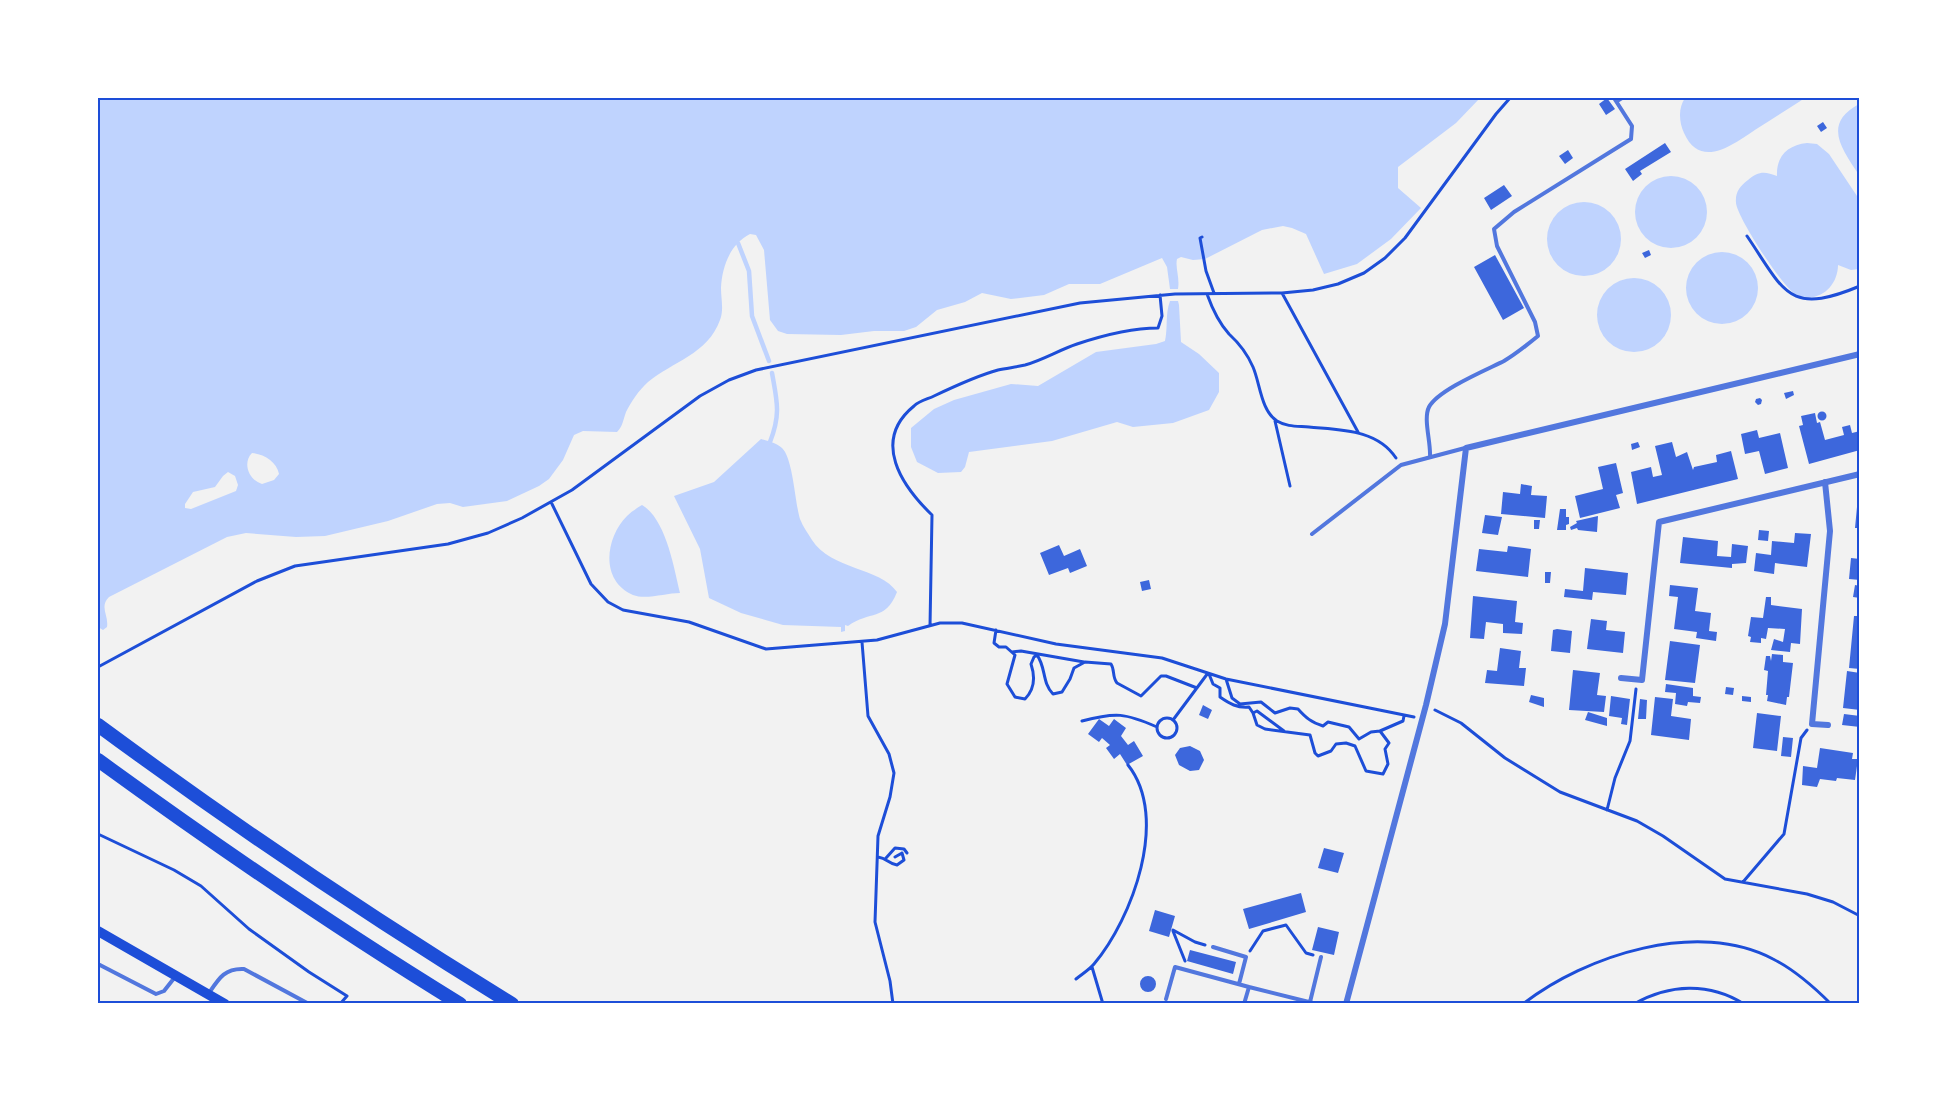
<svg xmlns="http://www.w3.org/2000/svg" width="1957" height="1101" font-family="'Golos Text',sans-serif">
  <style>
    .water { fill: #bfd3fe; fill-rule: evenodd }
    .lines { fill: none; stroke-linecap: round; stroke-linejoin: round }
    .stream { stroke: #bfd3fe; stroke-width: 4.5 }
    .building { fill: #3d67dc }
    .path { stroke: #1d4ed8; stroke-width: 3 }
    .service { stroke: #5277de; stroke-width: 4 }
    .minor { stroke: #5277de; stroke-width: 6 }
    .secondary { stroke: #1d4ed8; stroke-width: 10 }
    .motorway { stroke: #1d4ed8; stroke-width: 14 }
    .neatline { fill: none; stroke: #1d4ed8; stroke-width: 2 }
  </style>
  <rect width="100%" height="100%" fill="#f2f2f2"/>
  <path class="water" d="M98 98H1480L1456 123 1398 167V188L1421 208 1391 239 1357 264 1324 274 1306 234 1292 228 1283 226 1262 230 1205 259 1193 260 1181 257 1177 259C1175 267 1180 278 1178 289H1170L1167 267 1162 258 1100 284H1069L1044 295 1011 299 982 293 965 302 937 310 916 327 904 331H874L841 335 787 334 778 331 770 320 764 250 756 235 750 234C730 244 722 267 721 288 721 299 724 310 720 320 708 354 672 362 648 382 639 390 631 402 626 412 623 420 623 426 617 432L583 431 574 435 563 460 549 479 539 486 507 501 463 507 450 503 437 504 388 521 325 536 296 537 246 533 227 537 109 597C99 607 109 615 107 627L103 630 98 627ZM252 453C264 454 277 462 279 474L274 480 262 484C249 480 242 463 252 453ZM228 472 235 476 238 485 236 491 191 509 185 508V504L193 492 215 487 223 476Z
    M1685 98H1805C1789 108 1774 118 1758 128 1735 143 1701 171 1684 133 1679 122 1678 108 1685 98Z
    M1859 104H1860L1859 175C1842 149 1822 124 1859 104Z
    M1807 143 1817 144 1829 154 1859 199V269L1851 270 1838 265C1838 286 1819 304 1797 295 1784 290 1737 217 1736 203 1735 192 1740 186 1748 180 1758 171 1765 171 1777 176 1776 156 1788 145 1807 143Z
    M1635 212a36 36 0 1 1 72 0a36 36 0 1 1-72 0Z
    M1547 239a37 37 0 1 1 74 0a37 37 0 1 1-74 0Z
    M1686 288a36 36 0 1 1 72 0a36 36 0 1 1-72 0Z
    M1597 315a37 37 0 1 1 74 0a37 37 0 1 1-74 0Z
    M1170 301H1178L1179 305 1181 342 1199 354 1219 373V392L1209 410 1173 423 1133 427 1117 422 1052 441 969 452 965 467 961 472 938 473 917 462 911 447V428L934 409 954 400 1011 384 1038 386 1096 352 1156 344 1165 341C1168 328 1165 314 1170 301Z
    M761 439C768 441 776 443 782 448 793 458 795 503 800 519 803 527 808 533 812 540 831 570 880 567 897 592 885 622 870 610 848 626L845 625V631L841 632V627L783 625 741 613 709 598 700 549 674 496 714 482Z
    M642 505C666 519 674 568 680 593 666 593 646 600 633 595 600 581 605 538 627 516 631 512 637 508 642 505Z"/>
  <g class="lines">
    <path class="stream" d="M738 243 749 271 752 316 769 361
      M770 442C781 414 777 401 772 373"/>
  </g>
  <path class="building" d="M1607 98 1615 109 1606 115 1599 104Z
    M1823 122 1827 128 1821 132 1817 126Z
    M1665 143 1671 152 1640 171 1642 174 1633 181 1625 169Z
    M1568 150 1573 158 1565 164 1559 156Z
    M1504 185 1512 196 1491 210 1484 198Z
    M1649 250 1651 255 1645 258 1642 253Z
    M1495 255 1524 308 1503 320 1474 267Z
    M1793 391 1794 395 1786 399 1784 393Z
    M1760 398 1762 400 1761 404 1758 405 1755 402 1756 399Z
    M1817.5 416a4.5 4.5 0 1 1 9 0a4.5 4.5 0 1 1-9 0Z
    M1815 413 1817 423 1820 422 1825 440 1844 435 1842 427 1850 425 1852 433 1860 431V450L1809 464 1799 426 1803 425 1801 416Z
    M1757 430 1759 438 1780 433 1788 468 1765 474 1759 451 1745 454 1741 434Z
    M1638 442 1640 447 1632 450 1631 444Z
    M1672 442 1676 457 1687 452 1693 470 1694 467 1717 462 1716 455 1731 451 1738 479 1637 504 1631 472 1651 467 1653 477 1662 475 1655 446Z
    M1616 463 1623 493 1616 495 1620 508 1580 518 1575 496 1603 489 1598 467Z
    M1521 484 1532 486 1531 495 1547 496 1545 518 1501 514 1503 492 1520 494Z
    M1857 507H1860V528H1855Z
    M1560 509H1566V517H1569V524L1566 525V530H1557Z
    M1485 515 1502 517 1498 535 1482 533Z
    M1598 516 1597 532 1578 530 1577 528 1571 530 1570 527 1577 523 1576 521Z
    M1534 520H1540L1539 529H1534Z
    M1759 530 1769 531 1768 541 1758 540Z
    M1795 533 1811 534 1807 567 1775 563 1774 574 1754 571 1756 553 1771 555 1772 541 1794 543Z
    M1683 537 1718 541 1717 556 1731 557 1732 544 1748 546 1746 563 1732 564V568L1680 563Z
    M1059 545 1064 556 1080 549 1087 566 1070 573 1068 568 1049 575 1040 553Z
    M1508 546 1531 549 1528 577 1476 571 1479 549 1507 552Z
    M1851 558 1860 559V580L1849 579Z
    M1585 568 1628 573 1626 595 1593 592 1592 600 1564 597 1565 589 1583 591Z
    M1545 572H1551L1550 583H1545Z
    M1149 580 1151 589 1142 591 1140 582Z
    M1670 585 1698 588 1695 611 1711 613 1709 631 1717 632 1716 641 1696 638 1697 632 1674 629 1678 597 1669 596Z
    M1855 585 1860 586V598L1853 597Z
    M1473 596 1517 601 1515 622 1523 623 1522 634 1503 633V624L1486 622 1484 639 1470 638Z
    M1766 597H1771V605L1802 609 1800 644 1791 643 1790 652 1771 650 1774 639 1783 642 1785 629 1768 628 1766 639 1761 638V643L1750 642 1751 637 1748 636 1751 617 1763 618Z
    M1854 616H1860V669L1849 668Z
    M1591 619 1607 621 1606 630 1625 632 1623 653 1587 649Z
    M1557 629 1572 631 1570 653 1551 651 1553 630Z
    M1670 641 1700 645 1695 683 1665 680Z
    M1500 648 1521 651 1519 668H1526L1524 686 1485 683 1487 670 1497 671Z
    M1772 654 1783 655V662L1793 663 1789 697H1787L1786 705 1767 701 1768 695H1766L1768 671 1764 670 1766 656H1770L1771 661Z
    M1573 670 1600 673 1597 695 1606 696 1604 712 1569 710Z
    M1847 671 1860 673V710L1843 708Z
    M1666 684 1693 688V696L1701 697 1700 703 1688 702 1687 706 1675 704 1676 693 1665 692Z
    M1726 687 1734 688 1733 695 1725 694Z
    M1531 695 1544 698V707L1529 702Z
    M1611 696 1630 699 1627 725 1621 724 1622 718 1609 716Z
    M1742 696 1751 697V702L1742 701Z
    M1655 697 1673 699 1671 716 1691 719 1689 740 1651 735Z
    M1640 699 1647 700 1646 719H1638Z
    M1203 705 1212 710 1208 719 1199 715Z
    M1588 712 1607 718V726L1585 720Z
    M1757 713 1781 716 1777 751 1753 748Z
    M1844 714 1860 716V727L1842 725Z
    M1099 719 1109 726 1114 719 1126 728 1121 736 1128 745 1134 741 1143 756 1127 765 1120 754 1114 759 1106 748 1110 745 1102 738 1099 742 1088 734Z
    M1783 737 1793 738 1791 757 1781 756Z
    M1190 746 1200 751 1204 760 1199 770 1190 771 1179 765 1175 755 1180 748Z
    M1820 748 1853 753 1852 759H1858L1855 780 1837 778 1836 781 1820 779 1817 787 1802 785 1803 766 1817 768Z
    M1324 848 1344 853 1338 873 1318 868Z
    M1301 893 1306 912 1249 929 1243 909Z
    M1155 910 1175 916 1169 937 1149 931Z
    M1318 927 1339 932 1334 955 1312 950Z
    M1190 950 1236 962 1233 974 1187 961Z
    M1140 984a8 8 0 1 1 16 0a8 8 0 1 1-16 0Z"/>
  <g class="lines">
    <path class="path" d="M1747 236C1785 292 1788 316 1860 286
      M1202 237 1200 238 1206 271 1214 293
      M1282 293 1358 432
      M1207 294C1212 308 1219 323 1229 334 1240 344 1247 353 1253 367 1260 383 1261 411 1277 421 1287 427 1297 426 1309 427 1340 430 1377 429 1396 458
      M1275 421 1290 486
      M552 504 591 584 608 602 623 610 689 622 766 649 877 640 940 623H962L1056 644 1162 658 1226 679 1414 717
      M930 626 932 515C902 486 871 441 914 406 919 401 928 399 934 396 955 386 976 376 998 370 1007 368 1017 367 1025 365 1043 360 1059 350 1077 344 1101 336 1132 328 1158 328L1162 316 1160 295
      M996 630 994 643 999 647H1006L1015 655 1007 684 1015 697 1025 699C1035 689 1035 676 1031 664L1034 657 1037 655C1046 667 1042 683 1053 694L1062 692 1070 679 1074 668 1085 662 1111 664C1115 670 1112 677 1117 683L1141 696 1161 676H1166L1197 688
      M862 642 868 716 889 754 894 773 890 797 878 836 875 922 890 981 893 1004
      M1012 652 1021 651 1084 662
      M98 667 257 581 295 566 448 544 488 533 522 518 572 490 700 396 729 380 756 370 1080 303 1175 294 1282 293 1313 290 1338 284 1364 273 1385 258 1405 238 1496 114 1510 98
      M1209 674 1213 684 1220 688V697C1230 704 1237 708 1249 707L1253 713 1257 711 1284 731
      M1226 679 1232 698 1240 704 1261 702 1275 713 1290 708 1298 709C1306 718 1311 722 1323 726L1328 722 1349 727 1359 739 1371 732 1380 731 1389 743 1385 749 1388 764 1383 774 1366 771 1355 746 1346 743 1336 744 1331 751 1318 756 1315 753 1310 735 1265 729 1257 725 1253 713
      M1435 710 1461 723 1505 758 1560 792 1637 821 1663 836 1725 879 1807 894 1833 902 1860 916
      M1157 728a10 10 0 1 1 20 0a10 10 0 1 1-20 0Z
      M1173 720 1208 673
      M1082 721C1116 712 1125 713 1157 727
      M1380 731 1403 721 1404 716
      M1607 810 1615 778 1630 741 1636 689
      M98 834 174 870 201 886 249 929 309 972 347 996 340 1004
      M878 857C887 858 889 864 897 865L904 860 902 853
      M895 857 902 853
      M886 858 895 848 904 849 907 853
      M1743 882 1784 834 1801 738 1807 730
      M1173 930 1195 942 1205 945
      M1173 931 1185 961
      M1250 951 1263 931 1286 925 1306 953 1313 955
      M1092 967 1103 1004
      M1076 979C1082 974 1089 970 1094 964 1132 919 1170 818 1128 765
      M1523 1004C1586 955 1698 919 1773 959 1795 970 1813 986 1831 1004
      M1634 1004C1669 984 1709 982 1744 1004"/>
    <path class="service" d="M1617 101 1622 98
      M1430 457C1431 442 1423 419 1429 407 1438 390 1486 370 1504 361 1516 354 1527 345 1538 336L1535 322 1497 246 1494 229 1514 212 1631 139 1632 126 1614 98
      M1312 534 1401 465 1465 448
      M1213 947 1246 957 1239 984
      M98 964 156 994 164 991 175 977
      M209 993C219 978 225 968 244 969L309 1004
      M1166 999 1175 967 1249 987
      M1310 1002 1321 957
      M1244 1004 1249 987 1317 1004"/>
    <path class="minor" d="M1825 482 1830 531 1812 724 1828 725
      M1621 678 1642 680 1659 522 1860 474
      M1346 1004 1426 705 1445 624 1466 448 1860 354"/>
    <path class="secondary" d="M98 931 225 1004"/>
    <path class="motorway" d="M98 725C232 824 370 917 512 1004
      M98 760C215 845 336 928 460 1004"/>
  </g>
  <rect width="1957" height="1101" fill="none" stroke="#ffffff" stroke-width="198"/>
  <rect x="99" y="99" width="1759" height="903" class="neatline"/>
</svg>
